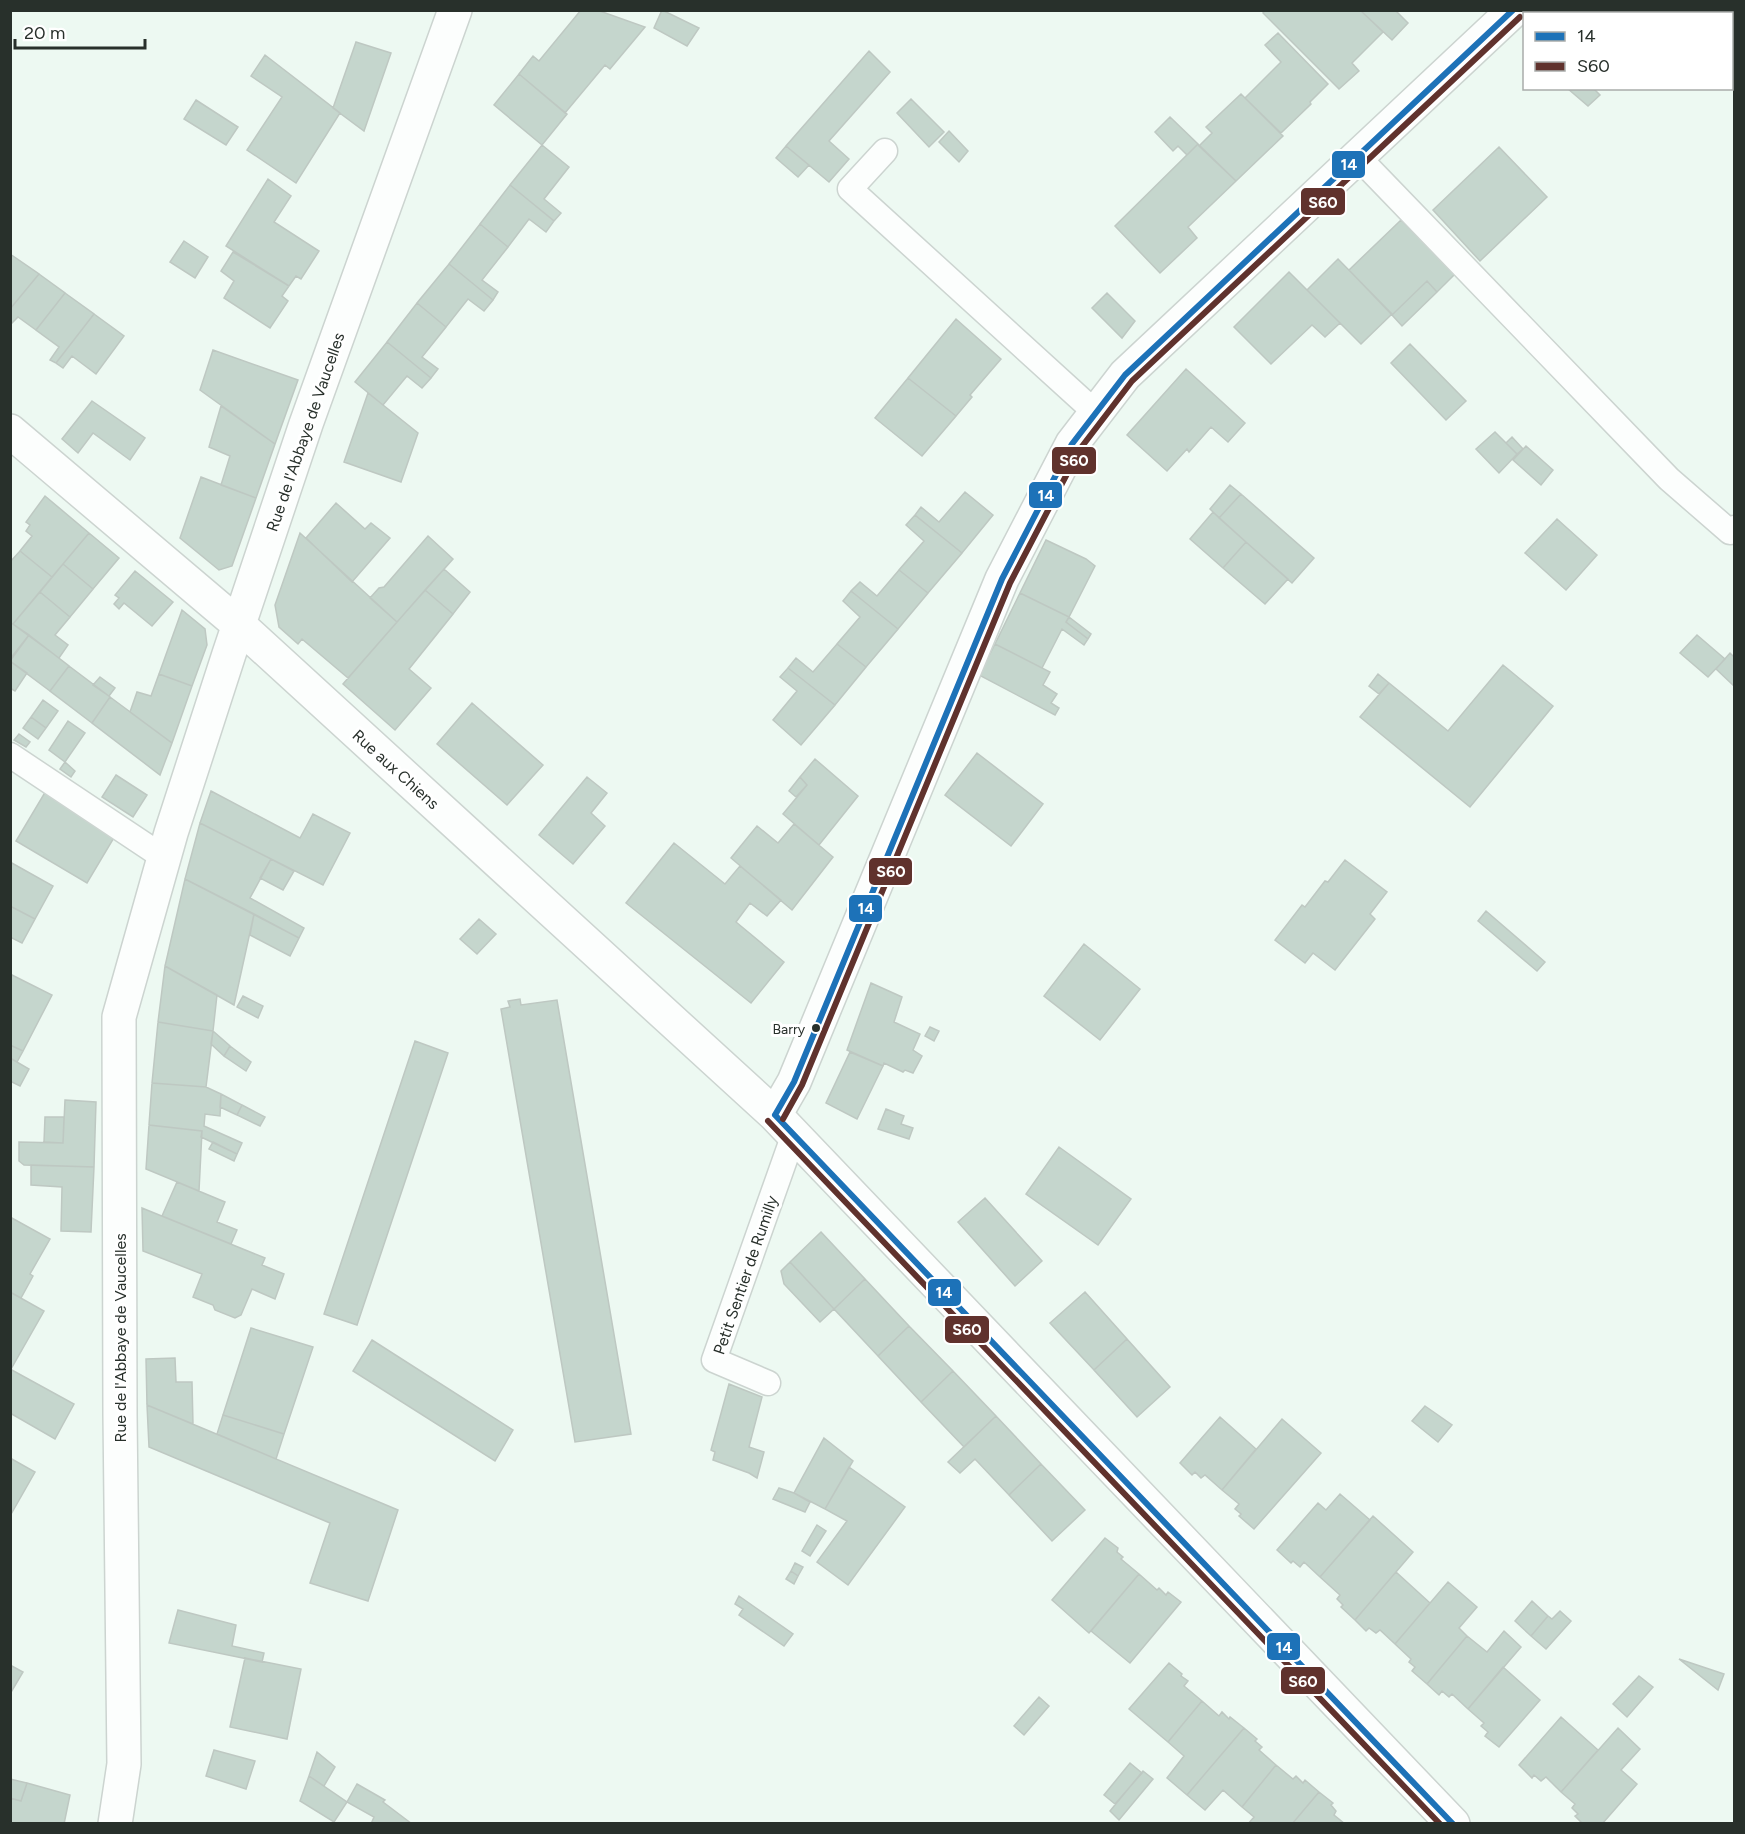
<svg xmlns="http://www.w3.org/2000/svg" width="1745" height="1834" font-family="Figtree,sans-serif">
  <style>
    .building { fill: #c5d6cd; stroke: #bec8c2; stroke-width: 1.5 }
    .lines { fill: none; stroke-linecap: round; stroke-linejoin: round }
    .lane-casing { stroke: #ccd4d0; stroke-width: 27 }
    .street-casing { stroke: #ccd4d0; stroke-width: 36 }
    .lane { stroke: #fcfefd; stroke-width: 24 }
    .street { stroke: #fcfefd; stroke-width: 33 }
    .bus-1-casing { stroke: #fff; stroke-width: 10 }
    .bus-2-casing { stroke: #fff; stroke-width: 10 }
    .bus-1 { stroke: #1d72b8; stroke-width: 6 }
    .bus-2 { stroke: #60322d; stroke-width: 6 }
    .bus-dot { fill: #28302b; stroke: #fff; stroke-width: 2 }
    .labels { text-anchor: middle; stroke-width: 6; stroke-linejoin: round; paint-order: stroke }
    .bus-label { font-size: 14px; fill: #28302b; stroke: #fff; text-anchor: end }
    .street-label { font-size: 16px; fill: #28302b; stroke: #fff }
    .line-badge { stroke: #fff; stroke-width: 2 }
    .badge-label { font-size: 16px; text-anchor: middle; font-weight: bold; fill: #fff }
  </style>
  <rect width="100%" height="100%" fill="#edf9f2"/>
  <path class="building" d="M581 10H597L645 27 610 69 605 65 565 113 519 74 533 56 539 61Z
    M662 10 699 28 687 46 654 28Z
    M1265 10H1360L1383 32 1352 63 1359 71 1339 89 1263 13Z
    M1360 10H1395L1408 23 1392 40Z
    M1575 10H1614L1617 14H1572Z
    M1614 10H1661L1659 14H1617Z
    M1661 10H1699L1702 14H1659Z
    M1278 33 1328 84 1310 102 1311 104 1281 133 1245 98 1281 62 1265 45Z
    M356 42 391 53 364 131 333 108Z
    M869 51 890 72 829 141 849 159 829 182 786 146Z
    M265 55 340 113 296 183 247 150 282 97 251 76Z
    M519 74 567 114 542 145 494 105Z
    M1567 88H1593L1600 95 1588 106Z
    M1241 94 1283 136 1236 181 1199 146 1212 133 1206 127Z
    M911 99 944 132 929 147 897 113Z
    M196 100 238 127 226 145 184 119Z
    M1170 117 1198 144 1187 155 1178 146 1173 151 1155 132Z
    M949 131 968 151 959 162 939 142Z
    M1198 144 1236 181 1188 227 1197 238 1160 273 1115 226Z
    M542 145 569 167 544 199 561 213 554 221 510 185Z
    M786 146 809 165 798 177 776 158Z
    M1499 147 1547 197 1480 261 1433 210Z
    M268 179 291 196 274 222 319 251 301 279 296 276 289 286 226 246Z
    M510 185 554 221 546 232 529 219 508 247 480 224Z
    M1401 220 1455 274 1437 292 1427 281 1392 315 1349 270Z
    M480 224 508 247 482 280 498 292 493 300 449 264Z
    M184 241 208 257 195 278 170 262Z
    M233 252 289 286 282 296 288 301 270 328 224 298 234 281 221 271Z
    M10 254 39 274 10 309Z
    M1338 259 1392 314 1361 344 1307 290Z
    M449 264 493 300 484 311 468 299 446 327 417 303Z
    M1289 272 1340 323 1325 337 1312 325 1271 364 1234 327Z
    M39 274 65 293 36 330 18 317 10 325V309Z
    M1427 281 1437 292 1402 326 1392 315Z
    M65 293 94 314 56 363 50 360 59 347 36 330Z
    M1107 293 1135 321 1122 338 1092 308Z
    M417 303 446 327 422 357 438 369 431 378 387 342Z
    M94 314 124 336 96 374 72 356 63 368 56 363Z
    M956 319 1001 359 970 395 972 397 956 416 908 378Z
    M387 342 431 378 422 388 407 376 383 405 355 382Z
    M1410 344 1466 401 1446 420 1391 363Z
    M213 350 298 380 275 444 200 390Z
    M1186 369 1245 423 1228 442 1211 427 1189 452 1187 449 1167 471 1127 435Z
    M908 378 956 416 922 456 875 418Z
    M368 393 418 433 401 482 344 462Z
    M92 401 145 438 130 460 93 433 78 453 62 439Z
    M221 406 275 444 256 498 221 485 230 456 209 447Z
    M1495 432 1517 454 1499 473 1476 449Z
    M1512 437 1523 449 1517 454 1506 443Z
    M1526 446 1553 470 1541 485 1513 460Z
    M201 477 256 498 232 566 219 570 180 538Z
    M1230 485 1241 494 1219 518 1210 509Z
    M965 492 993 515 962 553 915 515 921 507 939 522Z
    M1241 494 1314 558 1292 583 1219 518Z
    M45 496 89 533 52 577 20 551 32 536 26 531 30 525 26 522Z
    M336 503 365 529 371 523 390 538 352 582 306 538Z
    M1213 512 1246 542 1223 568 1190 539Z
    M915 515 962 553 928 593 899 570 924 541 906 525Z
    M1557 519 1597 555 1566 590 1525 553Z
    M89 533 119 558 93 589 63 564Z
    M300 533 397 622 348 678 302 639 298 644 279 627 275 605Z
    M428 536 453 559 397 622 370 598 379 588 384 587Z
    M1046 540 1086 559 1095 566 1069 617 1020 593Z
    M1246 542 1288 579 1265 604 1223 568Z
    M20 551 52 577 13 624 10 622V562Z
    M63 564 93 589 70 617 40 592Z
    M444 569 470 592 453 614 425 590Z
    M899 570 928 593 898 629 851 591 860 582 877 596Z
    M135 571 173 602 152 626 124 603 119 609 114 604 119 598 115 595Z
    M425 590 453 614 409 669 431 688 395 730 343 684Z
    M851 591 898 629 866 667 837 644 860 617 843 601Z
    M40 592 70 617 55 635 68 645 59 658 13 624Z
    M1020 593 1069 617 1066 622 1088 639 1084 645 1062 629 1042 668 995 644Z
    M182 610 205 629 207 645 192 686 159 674Z
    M1069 617 1091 634 1088 639 1066 622Z
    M10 622 29 635 10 659Z
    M29 635 69 666 50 691 10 661Z
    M1697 635 1725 659 1708 677 1680 653Z
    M837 644 866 667 835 705 788 668 796 658 813 672Z
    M995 644 1050 672 1043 685 1057 694 1051 703 1059 708 1055 715 979 675Z
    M1730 653 1734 657V686L1716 669Z
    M10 661 27 673 15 691 10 688Z
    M1503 665 1553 706 1470 807 1360 717 1389 683 1448 731Z
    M69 666 110 697 92 723 50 691Z
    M788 668 835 705 801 745 773 720 797 691 780 677Z
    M159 674 192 686 172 743 130 712 137 692 151 696Z
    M1378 674 1389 683 1379 694 1369 686Z
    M100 677 115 688 109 696 93 685Z
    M110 697 172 743 160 775 92 723Z
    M43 700 58 711 46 728 31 717Z
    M472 703 543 765 507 805 437 744Z
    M31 717 46 728 38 739 23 728Z
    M68 721 85 733 65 762 49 750Z
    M19 734 30 742 26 747 14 740Z
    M977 753 1043 804 1011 846 945 795Z
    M815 759 858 796 819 845 783 814 807 785 800 777Z
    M65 762 75 771 71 777 60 769Z
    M116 775 147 795 133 817 102 797Z
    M587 777 607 793 591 813 605 826 573 864 539 835Z
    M800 777 807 785 796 797 789 791Z
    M47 789 115 836 87 883 16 841Z
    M211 791 300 838 313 814 350 833 323 885 200 823Z
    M200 823 271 859 250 898 304 928 299 938 185 879Z
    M794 824 833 857 792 910 731 858 757 826 778 843Z
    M674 843 725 884 740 866 781 900 767 916 750 903 736 922 784 962 751 1003 626 903Z
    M271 859 294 871 283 890 260 878Z
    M1345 860 1387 892 1370 914 1375 919 1335 970 1313 953 1305 963 1275 940 1302 905 1305 907 1325 881 1328 882Z
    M10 862 53 886 35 919 10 906Z
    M185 879 254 914 234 1005 165 966Z
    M10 906 35 919 22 943 10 937Z
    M1486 911 1545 962 1537 971 1478 921Z
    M254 914 299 938 290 956 250 935Z
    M479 919 496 934 477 954 460 939Z
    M1084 944 1140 989 1100 1040 1044 996Z
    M165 966 217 995 213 1031 158 1022Z
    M10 974 52 995 23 1051 10 1045Z
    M871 983 902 997 894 1022 920 1034 913 1050 922 1056 913 1073 905 1070 903 1072 884 1063 883 1066 847 1050Z
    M243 996 263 1006 258 1018 237 1007Z
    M520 999 521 1005 557 1000 631 1434 575 1442 501 1009 510 1007 508 1001Z
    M158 1022 213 1031 206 1087 152 1083Z
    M930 1027 939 1031 934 1041 925 1036Z
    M213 1031 230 1046 224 1056 211 1044Z
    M415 1041 448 1053 357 1325 324 1314Z
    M10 1045 23 1051 17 1062 10 1058Z
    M230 1046 251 1062 246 1071 224 1056Z
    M850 1052 883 1066 857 1119 826 1103Z
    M10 1058 29 1069 20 1086 10 1081Z
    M152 1083 206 1087 221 1094 220 1116 205 1114 204 1126 242 1143 237 1154 201 1137 202 1131 149 1125Z
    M221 1094 242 1105 237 1115 220 1107Z
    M65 1100 96 1102 94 1167 24 1165 19 1161V1142L63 1143Z
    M242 1105 265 1117 260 1126 237 1115Z
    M886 1109 904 1116 901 1124 913 1128 909 1139 878 1129Z
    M45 1117H64L63 1143 44 1142Z
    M149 1125 202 1131 199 1191 146 1169Z
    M213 1142 237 1154 234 1161 209 1149Z
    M1059 1147 1131 1199 1098 1245 1026 1194Z
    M31 1165 94 1167 91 1232 61 1231 62 1187 31 1185Z
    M177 1182 225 1202 217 1222 237 1230 231 1244 162 1216Z
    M985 1198 1042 1261 1015 1286 958 1222Z
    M142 1208 265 1258 262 1265 284 1274 275 1299 252 1289 241 1315 235 1318 215 1310 213 1305 193 1297 202 1274 143 1251Z
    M10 1217 50 1239 30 1274 33 1276 21 1298 10 1292Z
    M821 1232 865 1279 834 1309 790 1262Z
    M790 1262 834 1309 820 1322 784 1284 781 1271Z
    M865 1279 909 1326 878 1356 834 1309Z
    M10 1292 44 1311 11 1369H10Z
    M1085 1292 1127 1339 1094 1370 1050 1323Z
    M909 1326 953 1371 921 1402 878 1356Z
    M251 1328 313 1347 284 1434 223 1415Z
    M1127 1339 1170 1387 1137 1417 1094 1370Z
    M372 1340 513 1430 495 1461 353 1371Z
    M175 1358 176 1382H192L193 1424 147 1405 146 1359Z
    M10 1369 74 1404 55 1439 10 1413Z
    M953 1371 996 1416 964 1447 921 1402Z
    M729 1384 762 1397 749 1447 764 1452 757 1478 749 1473 713 1460 715 1452 711 1450Z
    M147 1405 398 1510 368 1601 310 1583 330 1523 149 1447Z
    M1425 1406 1452 1425 1438 1442 1412 1421Z
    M223 1415 284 1434 276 1459 217 1434Z
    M996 1416 1041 1464 1009 1495 975 1459 960 1473 948 1462Z
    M1220 1417 1256 1449 1222 1490 1205 1475 1201 1478 1195 1472 1192 1475 1180 1463Z
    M1282 1419 1321 1453 1254 1529 1239 1516 1241 1514 1235 1509 1239 1504 1222 1490Z
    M824 1438 853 1461 825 1509 794 1493Z
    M10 1458 35 1472 10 1516Z
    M1041 1464 1085 1510 1052 1541 1009 1495Z
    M849 1467 905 1507 848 1585 817 1562 847 1521 825 1509Z
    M779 1488 794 1493 810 1502 805 1512 773 1499Z
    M1340 1494 1370 1520 1320 1577 1304 1562 1300 1567 1293 1561 1291 1563 1277 1550 1318 1503 1326 1510Z
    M1373 1516 1413 1552 1355 1620 1341 1607 1343 1605 1337 1599 1340 1595 1320 1577Z
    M817 1525 826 1531 810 1556 802 1551Z
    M1105 1538 1118 1548 1117 1552 1123 1557 1121 1559 1139 1574 1089 1633 1052 1600Z
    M795 1563 803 1567 798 1576 791 1571Z
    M791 1571 798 1576 794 1584 786 1579Z
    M1396 1572 1430 1603 1395 1644 1380 1630 1376 1633 1369 1628 1366 1631 1355 1620Z
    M1139 1574 1157 1590 1159 1588 1166 1595 1168 1592 1181 1602 1130 1663 1091 1631Z
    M1448 1582 1477 1607 1459 1628 1467 1636 1427 1684 1412 1671 1415 1667 1409 1662 1411 1659 1395 1644Z
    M739 1596 793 1634 784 1646 739 1615 743 1609 735 1604Z
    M1532 1601 1548 1616 1531 1636 1515 1621Z
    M178 1610 236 1625 232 1646 264 1653 262 1662 169 1643Z
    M1560 1611 1571 1621 1546 1649 1531 1636 1548 1616 1552 1619Z
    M1504 1631 1521 1647 1468 1709 1452 1694 1449 1697 1442 1691 1439 1695 1427 1684 1467 1636 1487 1652Z
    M245 1658 301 1669 287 1739 230 1727Z
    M1679 1659 1724 1674 1718 1690Z
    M1169 1663 1182 1674 1181 1676 1188 1681 1184 1686 1202 1701 1168 1742 1129 1709Z
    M10 1665 23 1672 10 1694Z
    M1503 1667 1540 1700 1499 1747 1485 1736 1488 1732 1481 1726 1484 1723 1468 1709Z
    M1639 1676 1653 1687 1627 1717 1613 1704Z
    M1039 1697 1049 1706 1024 1735 1014 1726Z
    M1202 1701 1219 1716 1222 1712 1229 1719 1230 1717 1244 1728 1187 1795 1167 1778 1184 1756 1168 1742Z
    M1561 1717 1598 1750 1561 1792 1546 1777 1541 1781 1534 1775 1532 1778 1519 1765Z
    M1244 1728 1257 1739 1255 1741 1262 1747 1259 1750 1276 1765 1242 1807 1223 1790 1205 1810 1187 1795Z
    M1618 1728 1640 1749 1621 1770 1637 1784 1602 1824H1583L1575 1816 1578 1814 1572 1808 1575 1804 1561 1792Z
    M214 1750 255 1761 246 1789 206 1776Z
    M317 1752 335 1767 324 1786 309 1776Z
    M1130 1763 1142 1773 1115 1804 1104 1795Z
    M1276 1765 1293 1779 1296 1776 1303 1783 1305 1780 1319 1792 1292 1824H1248L1254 1817 1242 1807Z
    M1143 1771 1153 1779 1119 1820 1110 1811Z
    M309 1776 347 1802 334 1822 300 1801Z
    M10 1779 27 1783 21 1801 10 1798Z
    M27 1783 70 1795 64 1824H10V1798L21 1801Z
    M357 1784 385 1800 383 1802 412 1824H371L374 1817 347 1802Z
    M1319 1792 1333 1803 1331 1805 1336 1811 1334 1815 1345 1824H1292Z"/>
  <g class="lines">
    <defs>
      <path id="lane" d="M885 151 850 189 1096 413
        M1358 157 1669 479 1730 532 1734 528
        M10 755 163 857
        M768 1383 714 1360 794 1134"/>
      <path id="street" d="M10 431 239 625 775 1115 1453 1824
        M775 1115 794 1082 1002 579 1072 444 1125 375 1514 10
        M115 1824 124 1764 120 1414 119 1017 171 833 229 654 306 424 455 10"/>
    </defs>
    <use href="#lane" class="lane-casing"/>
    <use href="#street" class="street-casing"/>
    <use href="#lane" class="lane"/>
    <use href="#street" class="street"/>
    <defs>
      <path id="bus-1" d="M775 1115 794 1082 1002 579 1072 444 1125 375 1513 10
        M775 1115 1453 1824"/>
      <path id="bus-2" d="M783 1119 802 1085 1010 583 1080 449 1132 381 1520 17
        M768 1121 1440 1824"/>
    </defs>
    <use href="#bus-1" class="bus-1-casing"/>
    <use href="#bus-2" class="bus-2-casing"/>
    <use href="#bus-1" class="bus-1"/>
    <use href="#bus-2" class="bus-2"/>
  </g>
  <circle class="bus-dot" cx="816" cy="1028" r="5"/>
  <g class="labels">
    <g class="bus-label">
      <text x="805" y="1034">Barry</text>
    </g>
    <g class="street-label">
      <text transform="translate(305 432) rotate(-71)" y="6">Rue de l'Abbaye de Vaucelles</text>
      <text transform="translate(396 769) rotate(42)" y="6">Rue aux Chiens</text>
      <text transform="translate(745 1275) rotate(-71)" y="6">Petit Sentier de Rumilly</text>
      <text transform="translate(120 1338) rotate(-90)" y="6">Rue de l'Abbaye de Vaucelles</text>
    </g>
  </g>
  <g class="line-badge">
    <rect x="1331" y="150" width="35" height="29" rx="6" fill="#1d72b8"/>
    <rect x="1300" y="187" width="46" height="29" rx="6" fill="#60322d"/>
    <rect x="1051" y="446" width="46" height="29" rx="6" fill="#60322d"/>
    <rect x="1028" y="481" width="35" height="28" rx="6" fill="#1d72b8"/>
    <rect x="868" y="857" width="45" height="29" rx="6" fill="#60322d"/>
    <rect x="848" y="894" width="35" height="29" rx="6" fill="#1d72b8"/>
    <rect x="927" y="1278" width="35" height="29" rx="6" fill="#1d72b8"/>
    <rect x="944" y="1315" width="46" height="29" rx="6" fill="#60322d"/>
    <rect x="1266" y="1632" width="35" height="29" rx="6" fill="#1d72b8"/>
    <rect x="1280" y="1666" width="46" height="29" rx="6" fill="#60322d"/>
  </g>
  <g class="badge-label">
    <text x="1349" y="170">14</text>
    <text x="1323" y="208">S60</text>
    <text x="1074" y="466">S60</text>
    <text x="1046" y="501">14</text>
    <text x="891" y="877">S60</text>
    <text x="866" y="914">14</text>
    <text x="944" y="1298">14</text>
    <text x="967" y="1335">S60</text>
    <text x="1284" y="1653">14</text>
    <text x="1303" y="1687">S60</text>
  </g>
  <rect width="1745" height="1834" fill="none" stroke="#28302b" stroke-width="24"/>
  <rect x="1523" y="12" width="210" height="78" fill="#ffffff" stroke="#a9acaa" stroke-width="1.5"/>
  <rect x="1535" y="32" width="30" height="9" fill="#1d72b8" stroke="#a9acaa" stroke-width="1.5"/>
  <text x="1577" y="42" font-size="18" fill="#28302b">14</text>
  <rect x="1535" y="62" width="30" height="9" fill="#60322d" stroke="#a9acaa" stroke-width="1.5"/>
  <text x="1577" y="72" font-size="18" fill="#28302b">S60</text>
  <path d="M15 39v9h130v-9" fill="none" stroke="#28302b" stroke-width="3"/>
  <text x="24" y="39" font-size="18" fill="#28302b" stroke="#ffffff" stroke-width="4.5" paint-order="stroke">20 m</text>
</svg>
